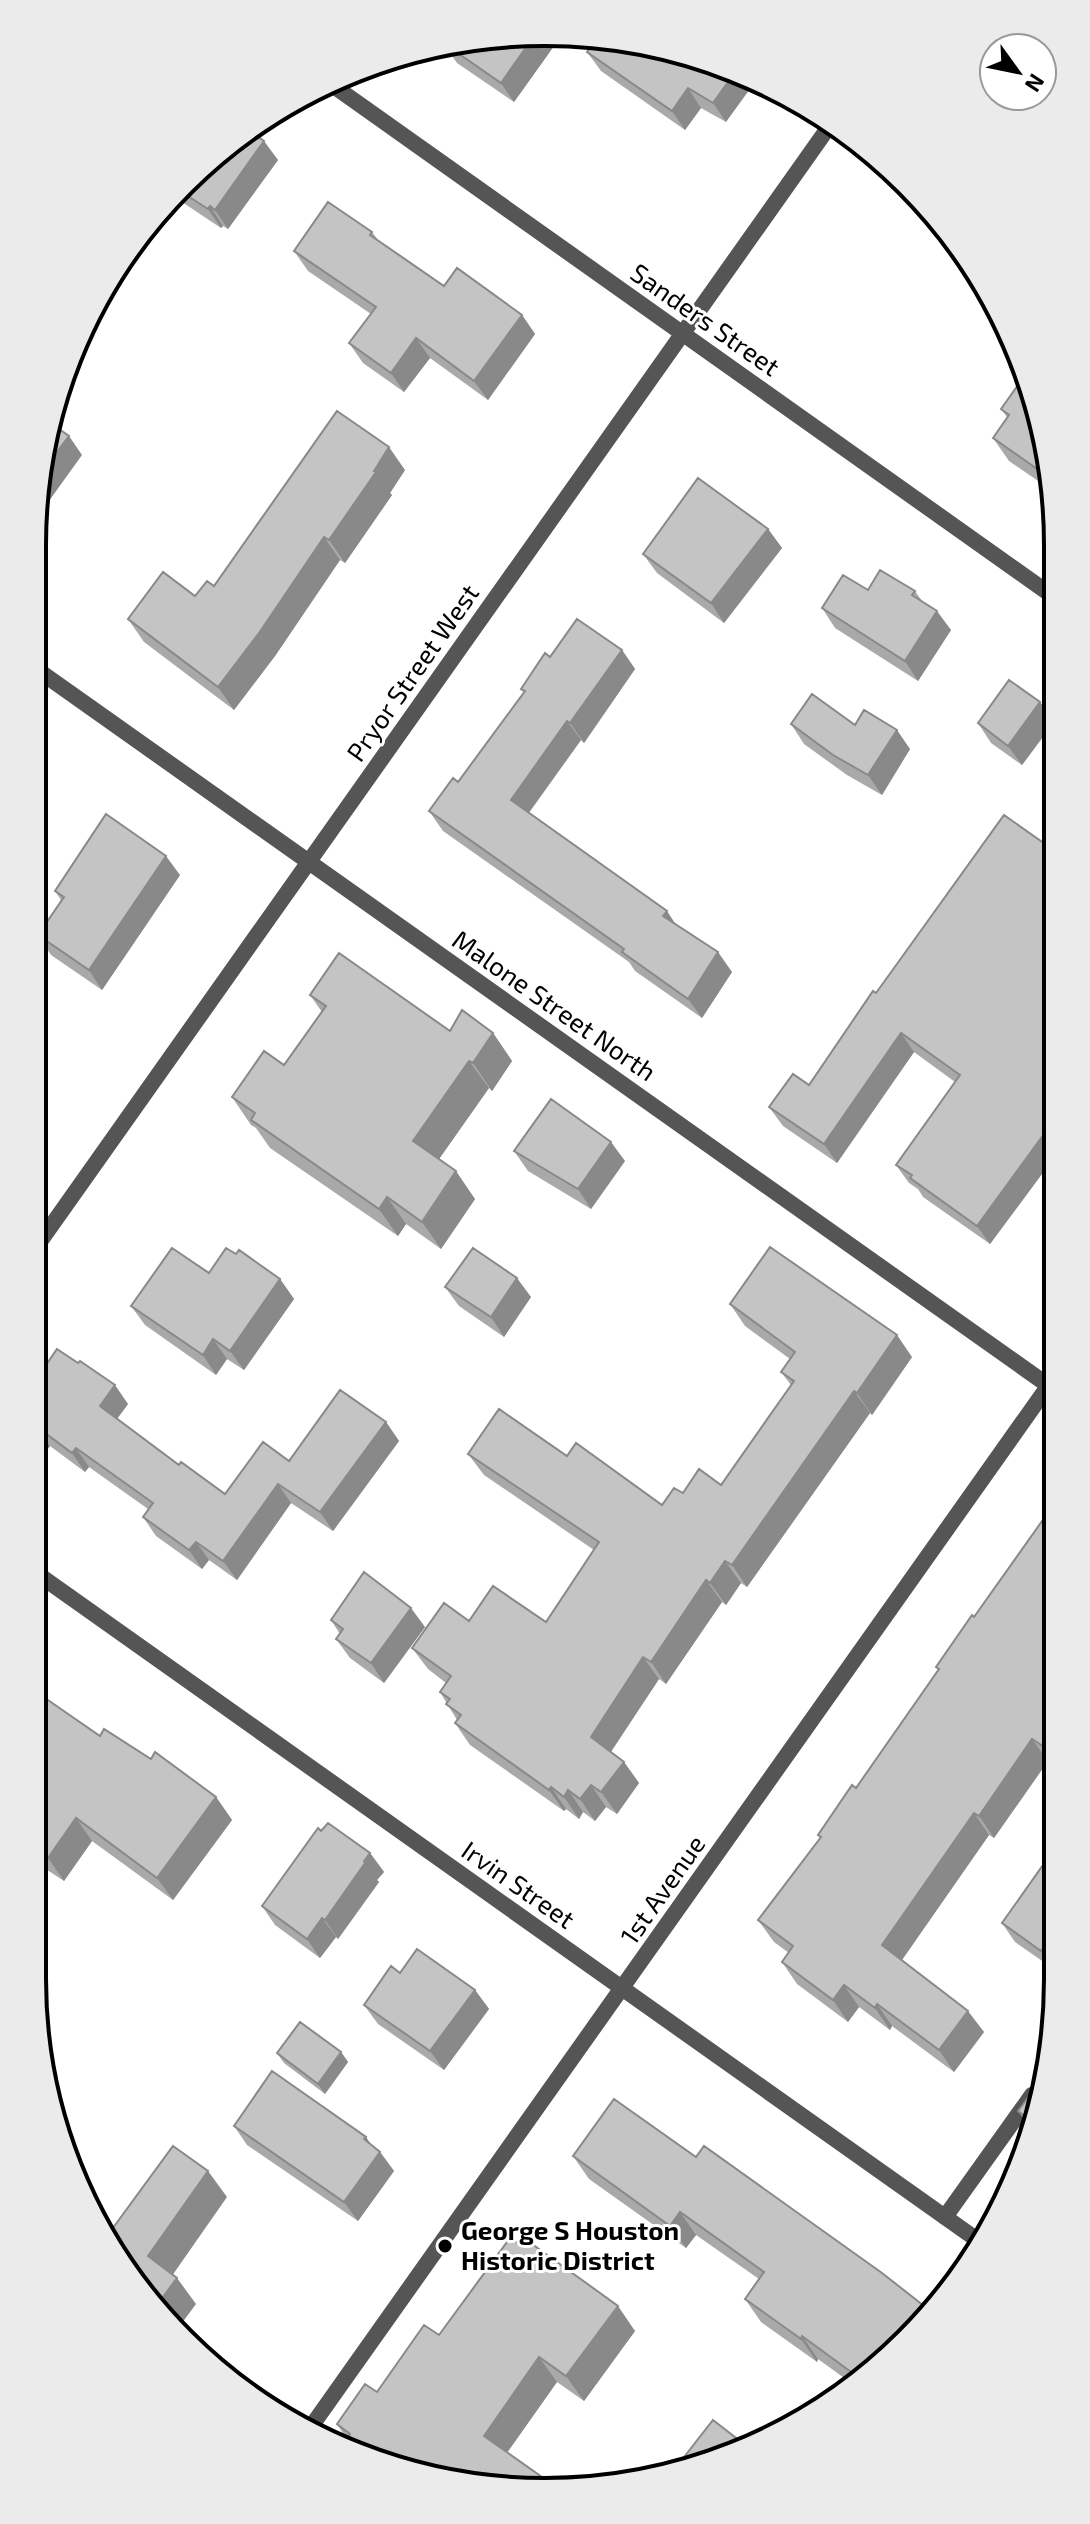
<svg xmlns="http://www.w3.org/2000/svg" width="1090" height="2524" font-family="'Exo 2',sans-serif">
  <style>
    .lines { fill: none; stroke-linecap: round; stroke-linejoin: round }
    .service { stroke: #555; stroke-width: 16 }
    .minor { stroke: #555; stroke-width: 16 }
    .wall { fill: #a9a9a9 }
    .shaded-wall { fill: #898989 }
    .building { fill: #c4c4c4; stroke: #898989; stroke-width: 2 }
    .poi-dot { fill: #000; stroke: #fff; stroke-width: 3 }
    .labels { text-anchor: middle; stroke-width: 6; stroke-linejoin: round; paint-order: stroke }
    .street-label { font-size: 26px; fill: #000; stroke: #fff }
    .poi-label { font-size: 26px; font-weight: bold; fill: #000; stroke: #fff; text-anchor: start }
    .rim { fill: none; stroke: #000; stroke-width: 4 }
  </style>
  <rect width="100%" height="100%" fill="#fff"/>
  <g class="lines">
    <path class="service" d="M945 2217 1032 2095"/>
    <path class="minor" d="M328 82 1054 597
      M32 666 1049 1386
      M32 1253 833 121
      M32 1570 976 2239
      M308 2431 1056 1375"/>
  </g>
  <path class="wall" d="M512 33 559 39 514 102 457 63 448 50Z
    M587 52 710 59 726 122 701 108 685 130 601 71Z
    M254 134 278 160 228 229 223 226 221 228 173 196Z
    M372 232 378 240 444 286 522 315 535 334 488 400 430 358 404 392 363 363 349 343 371 314 308 271 294 251Z
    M1023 378 1054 478V492L1009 461 993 438 1007 417 1001 409Z
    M405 470 390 493 392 495 345 563 340 560 275 656 234 710 144 642 128 619 195 596 214 586Z
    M768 529 782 548 724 623 657 573 643 554Z
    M868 590 915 591 922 601 951 630 918 681 835 628 822 608Z
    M622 650 635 669 584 743 581 740 529 813 676 924 732 972 702 1018 635 971 629 962 443 831 429 811 458 782 524 693 521 689 550 657Z
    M1040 702 1054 722 1022 765 991 743 978 723Z
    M791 724 855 725 910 749 882 795 847 775 804 744Z
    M1055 851 1056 1155 990 1244 923 1197 918 1189 909 1183 896 1165 955 1082 914 1052 837 1163 783 1126 769 1107 809 1085 876 993Z
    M180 875 102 990 51 955 38 935 61 900 55 891Z
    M310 995 450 1031 493 1033 512 1061 492 1091 489 1088 439 1159 475 1199 441 1249 406 1224 398 1236 270 1148 256 1128 251 1125 232 1097 284 1065 322 1012Z
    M514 1151 625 1161 591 1209 528 1171Z
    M209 1273 280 1279 294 1299 244 1370 227 1359 216 1375 145 1325 131 1306Z
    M445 1287 531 1297 504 1337 459 1306Z
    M730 1304 912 1357 872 1415 870 1413 747 1587 741 1583 726 1605 722 1602 666 1684 659 1679 611 1752 624 1762 639 1783 617 1814 606 1807 595 1821 583 1812 579 1819 566 1809 564 1811 470 1745 455 1723 457 1720 440 1692 446 1683 428 1669 412 1648 469 1621 546 1622 594 1550 484 1475 468 1454 567 1456 662 1505 683 1493 721 1485 791 1385 781 1372 790 1359 745 1326Z
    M46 1365 128 1404 117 1419 179 1465 225 1494 289 1461 386 1422 399 1441 333 1531 291 1503 237 1580 209 1560 202 1569 156 1536 143 1517 148 1509 89 1467 85 1472 50 1446 40 1459 32 1453V1368Z
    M1057 1500V1767L1048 1761 994 1838 989 1835 902 1960 984 2032 954 2072 892 2026 890 2030 859 2007 848 2022 797 1984 782 1962 789 1953 774 1942 758 1920 821 1838 818 1835 856 1788 938 1670 936 1667 974 1617Z
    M331 1620 425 1627 384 1683 350 1658 336 1639 340 1634Z
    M32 1648 48 1671 39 1684 42 1687 37 1693 100 1736 151 1759 216 1797 232 1820 173 1900 92 1841 64 1881 32 1860Z
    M321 1831 370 1853 384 1872 377 1880 379 1882 338 1939 336 1937 320 1958 275 1925 262 1906Z
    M1058 1865V1966L1055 1970 1015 1942 1002 1923Z
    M400 1973 475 1990 489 2009 444 2070 378 2024 364 2005Z
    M341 2052 348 2062 325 2094 284 2063 277 2053Z
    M1042 2079 1033 2132 1018 2111Z
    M234 2126 366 2137 370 2144 380 2152 394 2171 358 2221 247 2145Z
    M573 2156 696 2157 931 2317 851 2383 818 2359 817 2362 761 2322 745 2299 759 2279 696 2235 686 2248 589 2179Z
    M635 2331 584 2401 557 2382 507 2453 346 2438 337 2424 377 2392 439 2335Z"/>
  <path class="shaded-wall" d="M534 36 559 39 514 102 501 83Z
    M735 72 755 82 726 122 713 103Z
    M688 88 701 108 685 130 672 111Z
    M264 141 278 160 228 229 215 210Z
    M210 206 223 226 221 228 208 209Z
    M522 315 535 334 488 400 474 381Z
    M416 338 430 358 404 392 391 373Z
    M69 436 82 455 36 519 44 469Z
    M389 447 405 470 390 493 392 495 345 563 329 540Z
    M1049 464 1054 478V488L1043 473Z
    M768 529 782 548 724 623 711 603Z
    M324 537 340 560 275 656 234 710 218 687Z
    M937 611 951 630 918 681 905 661Z
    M622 650 635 669 584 743 570 723Z
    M1040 702 1054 722 1022 765 1008 746Z
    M567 721 581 740 524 819 511 800Z
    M897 730 910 749 882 795 868 775Z
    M166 856 180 875 102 990 89 970Z
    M667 911 680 931 663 916Z
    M718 952 732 972 702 1018 688 999Z
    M35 1022 48 1040 34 1058 38 1063 32 1074V1027Z
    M493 1033 512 1061 492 1091 473 1063Z
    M901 1033 914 1052 837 1163 824 1144Z
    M469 1061 489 1088 432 1169 413 1141Z
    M1055 1119 1056 1155 990 1244 977 1226Z
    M611 1142 625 1161 591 1209 578 1189Z
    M456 1171 475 1199 441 1249 422 1222Z
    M387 1197 406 1224 398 1236 379 1209Z
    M517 1278 531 1297 504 1337 491 1317Z
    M280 1279 294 1299 244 1370 230 1351Z
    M897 1335 912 1357 872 1415 857 1393Z
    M213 1339 227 1359 216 1375 203 1355Z
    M115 1385 128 1404 113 1424 100 1406Z
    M854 1391 870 1413 747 1587 732 1565Z
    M386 1422 399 1441 333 1531 320 1512Z
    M37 1427 50 1446 40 1459 32 1447V1434Z
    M76 1448 89 1467 85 1472 72 1453Z
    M278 1484 291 1503 237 1580 223 1561Z
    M196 1542 209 1560 202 1569 189 1550Z
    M725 1561 741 1583 726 1605 710 1583Z
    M706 1580 722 1602 666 1684 651 1662Z
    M411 1608 425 1627 384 1683 371 1663Z
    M33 1648 48 1671 39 1684 42 1687 32 1701Z
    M643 1657 659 1679 606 1759 591 1737Z
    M1057 1735V1763L1047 1749Z
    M1032 1739 1048 1761 994 1838 979 1816Z
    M624 1762 639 1783 617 1814 601 1792Z
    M591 1785 606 1807 595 1821 580 1799Z
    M551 1787 566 1809 564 1811 549 1790Z
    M568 1790 583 1812 579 1819 564 1797Z
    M216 1797 232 1820 173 1900 157 1878Z
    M974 1813 989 1835 897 1967 882 1945Z
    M76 1818 92 1841 64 1881 48 1858Z
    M370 1853 384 1872 377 1880 379 1882 338 1939 325 1920Z
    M322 1918 336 1937 320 1958 307 1939Z
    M1058 1927V1966L1055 1970 1041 1951Z
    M844 1985 859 2007 848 2022 833 2000Z
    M475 1990 489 2009 444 2070 430 2051Z
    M877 2004 892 2026 890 2030 875 2008Z
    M968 2011 984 2032 954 2072 939 2050Z
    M341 2052 348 2062 325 2094 318 2084Z
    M366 2137 378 2155 380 2152 394 2171 358 2221 344 2202Z
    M208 2171 227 2197 167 2283 148 2256Z
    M680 2212 696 2235 686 2248 670 2226Z
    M177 2278 196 2304 176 2331 159 2317 154 2309Z
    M618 2306 635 2331 584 2401 566 2376Z
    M802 2336 818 2359 817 2362 801 2339Z
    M539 2357 557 2382 501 2461 484 2436Z"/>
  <path class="building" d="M512 33 534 36 501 83 452 49Z
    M593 44 710 59 735 72 713 103 688 88 672 111 587 52Z
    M254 134 264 141 215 210 210 206 208 209 180 191Z
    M328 202 372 232 370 235 444 286 457 268 522 315 474 381 416 338 391 373 349 343 376 307 294 251Z
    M1023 378 1049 464 1043 473 993 438 1009 415 1001 409Z
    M337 411 389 447 374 471 376 472 329 540 324 537 259 633 218 687 128 619 163 572 195 596 207 581 214 586Z
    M52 424 69 436 44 469Z
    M698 478 768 529 711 603 643 554Z
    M880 570 915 591 912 595 937 611 905 661 822 608 843 575 868 590Z
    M577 619 622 650 570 723 567 721 511 800 667 911 663 916 718 952 688 999 622 952 624 949 429 811 453 778 458 782 525 691 521 689 545 653 550 657Z
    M1009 680 1040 702 1008 746 978 723Z
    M812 694 855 725 864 710 897 730 868 775 833 755 791 724Z
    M106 814 166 856 89 970 38 935 64 897 55 891Z
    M1004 815 1055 851V1119L977 1226 910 1178 912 1175 896 1165 960 1075 901 1033 824 1144 769 1107 793 1074 809 1085 873 991 876 993 889 975Z
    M339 953 450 1031 462 1010 493 1033 473 1063 469 1061 413 1141 456 1171 422 1222 387 1197 379 1209 251 1120 255 1113 232 1097 264 1051 284 1065 326 1006 310 995Z
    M551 1099 611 1142 578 1189 514 1151Z
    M770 1247 897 1335 857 1393 854 1391 732 1565 725 1561 710 1583 706 1580 651 1662 643 1657 591 1737 624 1762 601 1792 591 1785 580 1799 568 1790 564 1797 551 1787 549 1790 455 1723 461 1715 446 1704 450 1699 440 1692 451 1676 412 1648 444 1603 469 1621 493 1586 546 1622 599 1542 468 1454 499 1409 567 1456 576 1443 662 1505 674 1488 683 1493 699 1469 721 1485 794 1381 781 1372 795 1352 730 1304Z
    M172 1248 209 1273 226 1248 236 1254 239 1250 280 1279 230 1351 213 1339 203 1355 131 1306Z
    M473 1248 517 1278 491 1317 445 1287Z
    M57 1349 78 1363 80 1361 115 1385 100 1406 179 1465 181 1462 225 1494 263 1442 289 1461 340 1390 386 1422 320 1512 278 1484 223 1561 196 1542 189 1550 143 1517 153 1503 76 1448 72 1453 37 1427 32 1434V1368L38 1359 46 1365Z
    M1057 1500V1735L1047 1749 1032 1739 979 1816 974 1813 882 1945 968 2011 939 2050 877 2004 875 2008 844 1985 833 2000 782 1962 793 1946 758 1920 821 1837 818 1835 852 1785 856 1788 939 1669 936 1667 972 1615 974 1617Z
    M364 1572 411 1608 371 1663 336 1639 343 1629 331 1620Z
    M32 1689 100 1736 104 1729 151 1759 155 1752 216 1797 157 1878 76 1818 48 1858 32 1848Z
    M328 1823 370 1853 364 1861 365 1863 325 1920 322 1918 307 1939 262 1906 318 1828 321 1831Z
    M1048 1858 1058 1865V1927L1041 1951 1002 1923Z
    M417 1949 475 1990 430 2051 364 2005 391 1966 400 1973Z
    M300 2022 341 2052 318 2084 277 2053Z
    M272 2071 366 2137 364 2139 380 2152 344 2202 234 2126Z
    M1042 2079 1034 2123 1018 2111Z
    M614 2099 696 2157 704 2146 882 2273 933 2313 931 2317 858 2377 802 2336 801 2339 745 2299 764 2272 680 2212 670 2226 573 2156Z
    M173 2146 208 2171 148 2256 177 2278 154 2309 110 2232Z
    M510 2238 523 2247 528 2241 618 2306 566 2376 539 2357 484 2436 549 2482H445L343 2444 350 2434 337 2424 365 2384 377 2392 424 2325 439 2335Z
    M713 2420 745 2445 687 2466 681 2461Z"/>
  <circle class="poi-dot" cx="445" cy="2246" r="8"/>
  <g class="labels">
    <g class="street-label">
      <text transform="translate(705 320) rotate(35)" y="9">Sanders Street</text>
      <text transform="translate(413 673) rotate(-55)" y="9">Pryor Street West</text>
      <text transform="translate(554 1006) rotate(35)" y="9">Malone Street North</text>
      <text transform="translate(518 1885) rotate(35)" y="9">Irvin Street</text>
      <text transform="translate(663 1890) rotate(-55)" y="9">1st Avenue</text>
    </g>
    <g class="poi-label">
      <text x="461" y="2240">George S Houston<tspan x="461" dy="30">Historic District</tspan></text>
    </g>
  </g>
  <path d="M0 0H1090V2524H0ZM545 46H545A499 499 0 0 1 1044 545V1979A499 499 0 0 1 545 2478H545A499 499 0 0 1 46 1979V545A499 499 0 0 1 545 46Z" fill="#ebebeb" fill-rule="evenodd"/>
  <path class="rim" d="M545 46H545A499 499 0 0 1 1044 545V1979A499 499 0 0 1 545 2478H545A499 499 0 0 1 46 1979V545A499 499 0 0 1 545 46Z"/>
  <g transform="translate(1018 72) rotate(123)"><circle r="38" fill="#ffffff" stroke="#999999" stroke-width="2"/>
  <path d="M0-6L14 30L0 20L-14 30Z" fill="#000000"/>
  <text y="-12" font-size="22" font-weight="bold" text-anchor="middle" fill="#000000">N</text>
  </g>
</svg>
